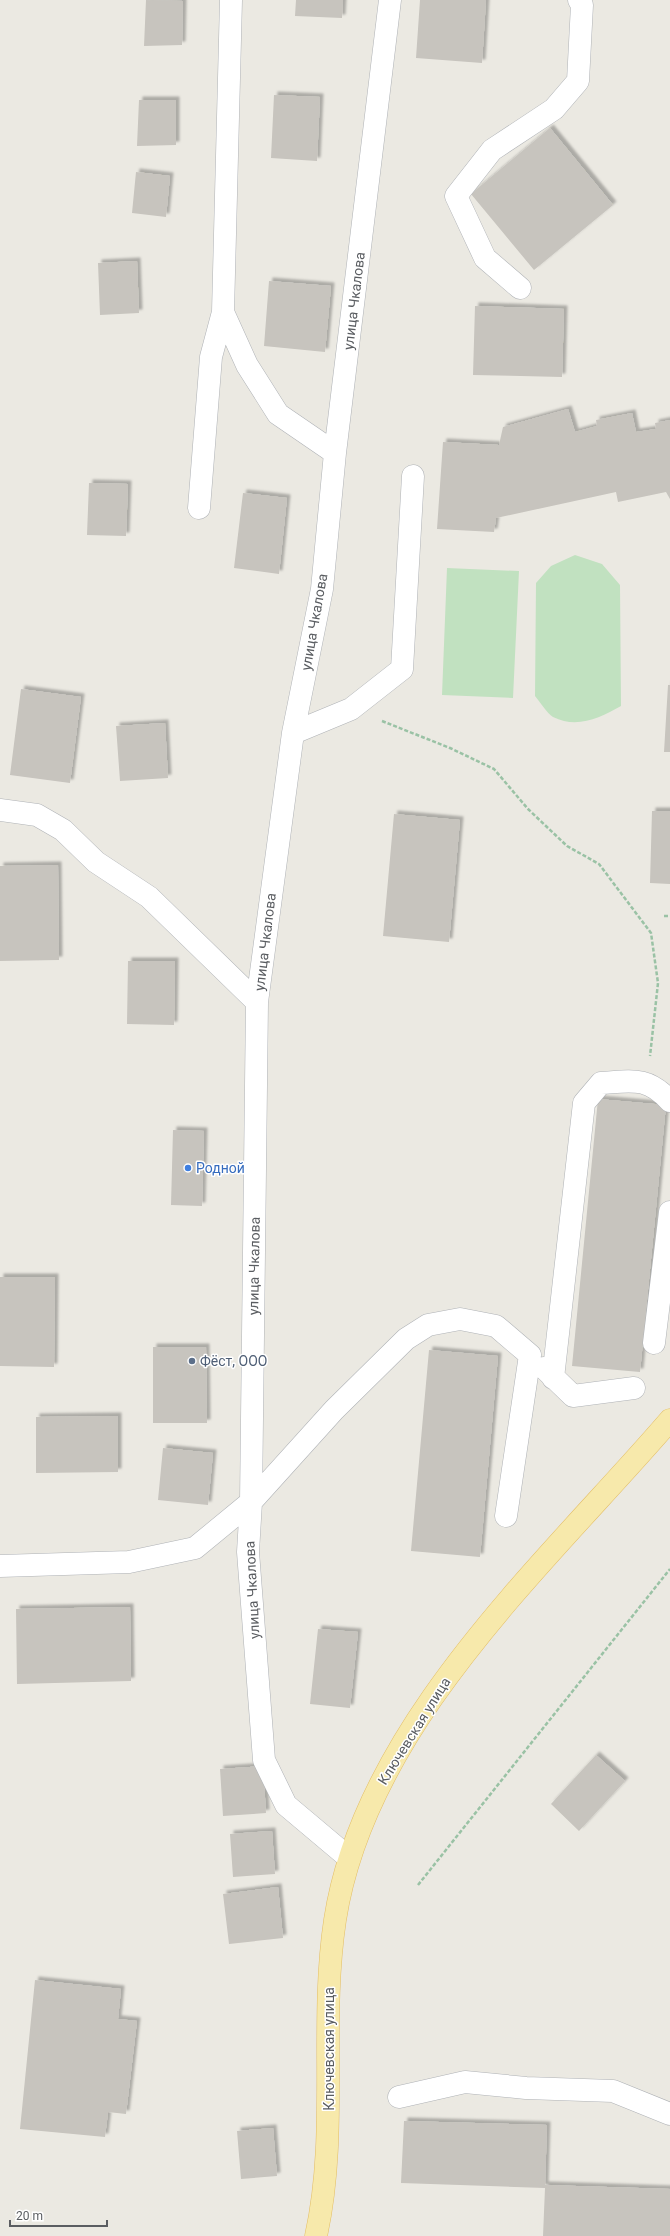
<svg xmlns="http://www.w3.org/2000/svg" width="670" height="2236" font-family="Roboto,sans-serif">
<defs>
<filter id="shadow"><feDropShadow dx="3.5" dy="-3.5" stdDeviation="1" flood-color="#0004"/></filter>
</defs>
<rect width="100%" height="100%" fill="#ebe9e2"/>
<path fill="#c1e1c0" d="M575,555L602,564L620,585L621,706C600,718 577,729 553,717C547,713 540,702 535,696L536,583L551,566Z
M447,568L519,571L513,698L442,695Z"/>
<path fill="#c7c4be" filter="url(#shadow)" d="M146,0L183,1L182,45L144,46Z
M296,0H343L342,18L295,16Z
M420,0H486L482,63L416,58Z
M274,95L320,97L317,161L271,158Z
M139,100H176V145L137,146Z
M550,128L613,205L534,270L471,194Z
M136,172L170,176L166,217L132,213Z
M137,261L139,313L100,315L98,263Z
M269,281L331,286L325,352L264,346Z
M475,306L564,309L562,377L473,375Z
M568,409L575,432L597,426L596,420L632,413L636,432L656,429L655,423L670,420V499L666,492L618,502L616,492L496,518L494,532L437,529L443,442L499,445L503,427Z
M89,483L128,484L126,536L87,535Z
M243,493L287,498L279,574L234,568Z
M668,685H670V752H664Z
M21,689L81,697L70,783L10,775Z
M165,723L168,778L120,781L116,726Z
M652,811H670V884L650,883Z
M394,814L460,820L449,942L383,936Z
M58,865L59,960L0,961V866Z
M128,961H175L174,1025L127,1024Z
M598,1099L666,1105L640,1372L572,1366Z
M173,1130L204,1131L202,1206L171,1205Z
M0,1277H55L54,1367L0,1366Z
M153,1347H206L207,1423H153Z
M429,1350L498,1356L480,1557L411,1551Z
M118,1416V1472L36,1473V1417Z
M163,1448L213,1453L208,1505L158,1500Z
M130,1607L131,1681L17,1684L16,1609Z
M318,1629L358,1632L350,1708L310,1704Z
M596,1755L625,1781L579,1831L551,1804Z
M263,1766L266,1813L223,1816L220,1769Z
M272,1831L275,1874L233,1877L230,1834Z
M278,1887L283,1938L229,1944L223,1894Z
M35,1980L121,1989L118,2019L137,2021L126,2114L108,2112L105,2137L20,2129Z
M404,2121L547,2125L545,2185L670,2189V2236H543L545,2188L401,2183Z
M273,2128L277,2176L241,2179L237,2131Z"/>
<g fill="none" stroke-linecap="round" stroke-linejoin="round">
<defs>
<path id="minor" d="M520,288L485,258L456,196L492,150L554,109L578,81L582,5L579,0
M223,312L247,365L278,414L335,453
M199,508L211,357L223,312L231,0
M293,733L351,709L402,669L413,476
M0,810L37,815L63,830L96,862L149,897L257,1002
M654,1343L670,1212
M544,1368L573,1396L634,1388
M553,1378L584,1103L601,1083C632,1081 647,1076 670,1101
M0,1566L129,1562L195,1548L251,1502L334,1410L406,1339L428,1325L460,1319L496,1326L530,1355L506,1516
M349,1858L286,1805L264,1760L248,1552L251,1502L257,1002L293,733L322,589L335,453L390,0
M399,2097L465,2082L526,2088L613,2091L670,2114"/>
<path id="major" d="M316,2236C339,2132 319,2025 335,1920C365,1724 546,1564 670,1420"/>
</defs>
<use href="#minor" stroke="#afb2b6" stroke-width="23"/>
<use href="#major" stroke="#e3bd63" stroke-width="23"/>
<path stroke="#9ac2a5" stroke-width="2.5" stroke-dasharray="4 2" stroke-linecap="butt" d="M382,721L450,748L494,769L528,809L567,846L599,864L651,933L658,983L650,1056
M664,916H670
M418,1885L670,1569"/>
<use href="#minor" stroke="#fff" stroke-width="22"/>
<use href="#major" stroke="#f7e9ab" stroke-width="22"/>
</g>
<circle fill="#3f7fe0" stroke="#fff" stroke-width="1.5" cx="188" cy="1168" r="4"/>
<circle fill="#5c6f8a" stroke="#fff" stroke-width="1.5" cx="192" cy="1361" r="4"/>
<g text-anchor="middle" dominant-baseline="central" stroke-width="3" stroke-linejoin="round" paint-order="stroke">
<g font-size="14" fill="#5a5d61" stroke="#fff">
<text transform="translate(354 301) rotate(-83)">улица Чкалова</text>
<text transform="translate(314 622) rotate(-80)">улица Чкалова</text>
<text transform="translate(265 942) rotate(-83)">улица Чкалова</text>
<text transform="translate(254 1266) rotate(-89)">улица Чкалова</text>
<text transform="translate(252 1590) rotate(-93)">улица Чкалова</text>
<text transform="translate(414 1731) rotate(-58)">Ключевская улица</text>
<text transform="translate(329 2049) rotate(-90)">Ключевская улица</text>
</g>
<g font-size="14" fill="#366cbe" stroke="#fff" text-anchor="start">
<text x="196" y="1168">Родной</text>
</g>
<g font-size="14" fill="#4e5e75" stroke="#fff" text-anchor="start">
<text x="200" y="1361">Фёст, ООО</text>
</g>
</g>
<path d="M10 2220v6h97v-6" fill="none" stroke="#5a5d61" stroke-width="2"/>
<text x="16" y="2220" font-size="12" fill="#5a5d61" stroke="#ffffff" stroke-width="3" paint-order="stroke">20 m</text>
</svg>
